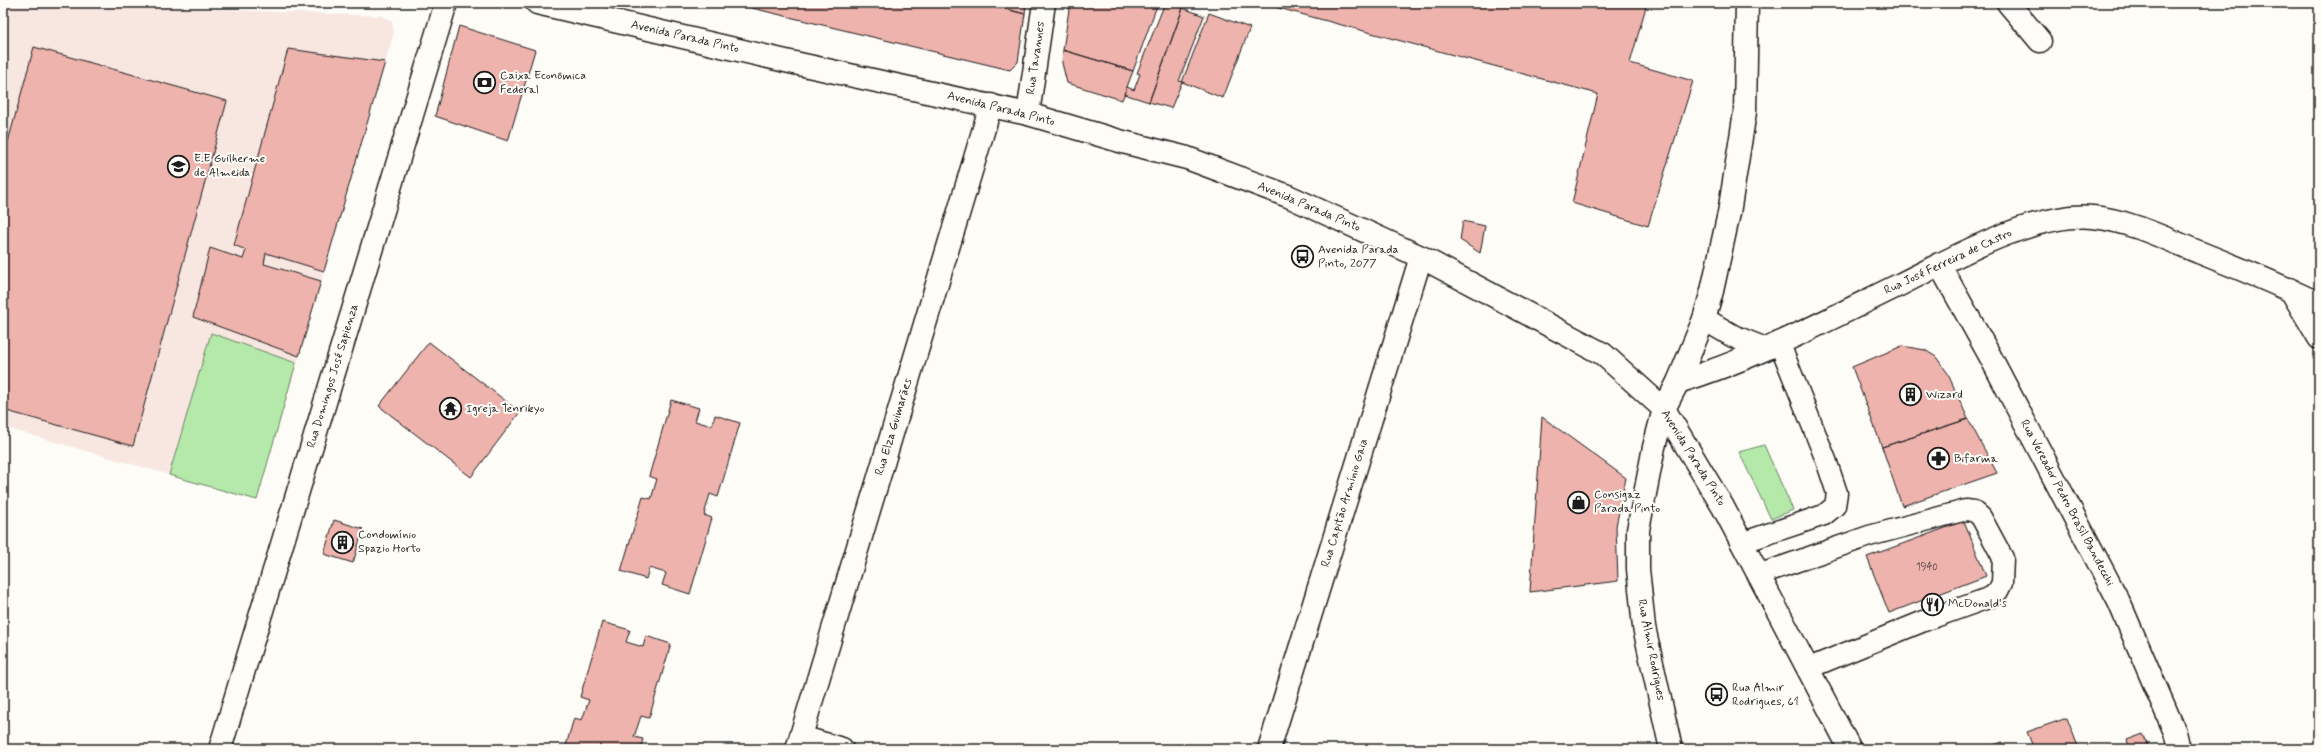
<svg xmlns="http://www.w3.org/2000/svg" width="2322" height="752" font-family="Mynerve,sans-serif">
<rect width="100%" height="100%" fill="#fdfcf7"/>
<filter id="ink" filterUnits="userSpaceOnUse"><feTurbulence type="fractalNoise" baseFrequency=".025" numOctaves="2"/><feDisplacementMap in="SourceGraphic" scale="8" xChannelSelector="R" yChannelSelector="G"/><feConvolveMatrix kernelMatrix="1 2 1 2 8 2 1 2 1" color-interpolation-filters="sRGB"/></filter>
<g filter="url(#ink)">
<path fill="#f8e6e1" d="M3,3H153L176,8L382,16L392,22L394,32L257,500L3,427Z"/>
<path fill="#b5e9aa" stroke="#688263" d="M211,333L296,363L257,500L169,475Z
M1764,445L1793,510L1771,519L1739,452Z"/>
<path fill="#eeb3ad" stroke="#1c1c1c" d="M731,3H982L1025,14L1018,62L1010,70Z
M982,3H1026L1025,14Z
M1070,3H1158L1133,71L1063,50Z
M1165,3L1183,8L1149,102L1124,94L1127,87L1134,90L1140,74L1137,73Z
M1260,3H1647L1630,63L1693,81L1648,226L1572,203L1598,94Z
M1183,8L1204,16L1179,81L1182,82L1171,108L1149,102Z
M1209,13L1250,28L1223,98L1182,82Z
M459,26L535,50L508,141L435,116Z
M34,47L227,101L133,446L3,410V160Z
M288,49L385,62L324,271L266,253L264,264L321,281L299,356L193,317L210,248L243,259L246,250L234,245Z
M1063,50L1133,71L1122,100L1067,83L1062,63Z
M1463,221L1485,226L1480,253L1460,240Z
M429,342L520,412L471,477L379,406Z
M1902,346L1925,350L1936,357L1947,372L1968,419L1882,447L1852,367Z
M671,400L699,408L695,421L712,426L715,415L740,423L718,497L710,494L704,515L712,518L690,594L662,585L666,573L649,568L646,579L621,571L643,497L651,499L657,479L649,476Z
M1542,417L1626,478L1616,526L1618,581L1530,592Z
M1968,419L1997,473L1902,506L1882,447Z
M334,520L363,529L353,563L324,554Z
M1964,521L1986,576L1889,613L1867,557Z
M602,622L630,630L626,642L643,647L646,636L671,644L649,718L641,716L634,737L643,739L640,749H565L574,718L582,720L589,700L580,697Z
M2067,718L2079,749H2034L2027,732Z
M2143,734L2149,749H2130L2127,740Z
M2002,742L2004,749H1984Z"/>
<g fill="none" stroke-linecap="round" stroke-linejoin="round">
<defs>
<path id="lane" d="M1741,543L1824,515L1835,506L1837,493L1826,460L1779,342
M1758,575L1869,536L1966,510L1974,511L1981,517L2003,558L2002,583L1998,591L1991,597L1924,621L1809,668"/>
<path id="street" d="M2008,3L2040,41
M1028,114L1044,3
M1939,264L1990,356L2119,602L2175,732L2179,749
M2290,289L2319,338
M1704,319L1733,336L1763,348
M1678,382C1755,359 1829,319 1901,284C1951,259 2036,211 2093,217C2131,221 2166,239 2201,253C2241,269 2281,285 2319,304
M801,737L842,749
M220,749L446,3
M797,749L991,105
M1269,749L1421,257"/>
<path id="secondary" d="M537,3L790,62L1028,114L1123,142L1187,158L1288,196L1421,257L1603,354L1664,409L1723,507L1850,749
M1671,749L1644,627L1638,569V530L1654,447L1664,409L1678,382L1704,319L1712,291L1729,213L1745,112L1747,3"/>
</defs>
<use href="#lane" stroke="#1c1c1c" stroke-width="23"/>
<use href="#street" stroke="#1c1c1c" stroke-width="25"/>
<use href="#secondary" stroke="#1c1c1c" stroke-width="25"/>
<use href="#lane" stroke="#fdfcf7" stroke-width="20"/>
<use href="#street" stroke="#fdfcf7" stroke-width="22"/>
<use href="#secondary" stroke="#fdfcf7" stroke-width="22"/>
</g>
</g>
<defs>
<symbol id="bank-ring" viewBox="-11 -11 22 22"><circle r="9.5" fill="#fdfcf7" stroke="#1c1c1c" stroke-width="1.5"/><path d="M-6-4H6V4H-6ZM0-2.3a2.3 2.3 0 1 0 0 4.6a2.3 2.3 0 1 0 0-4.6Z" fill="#1c1c1c"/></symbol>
<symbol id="school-ring" viewBox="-11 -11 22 22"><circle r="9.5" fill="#fdfcf7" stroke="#1c1c1c" stroke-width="1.5"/><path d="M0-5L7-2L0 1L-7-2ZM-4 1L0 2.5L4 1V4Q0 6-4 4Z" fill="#1c1c1c"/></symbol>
<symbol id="bus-ring" viewBox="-11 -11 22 22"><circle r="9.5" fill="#fdfcf7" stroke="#1c1c1c" stroke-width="1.5"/><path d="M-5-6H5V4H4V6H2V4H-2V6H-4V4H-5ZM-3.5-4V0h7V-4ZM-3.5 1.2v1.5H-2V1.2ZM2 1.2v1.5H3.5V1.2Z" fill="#1c1c1c"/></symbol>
<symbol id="building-ring" viewBox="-11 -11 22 22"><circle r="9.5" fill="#fdfcf7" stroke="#1c1c1c" stroke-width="1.5"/><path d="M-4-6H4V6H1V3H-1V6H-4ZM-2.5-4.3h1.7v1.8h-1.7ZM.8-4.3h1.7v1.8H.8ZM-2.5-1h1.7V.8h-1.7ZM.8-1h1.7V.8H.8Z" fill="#1c1c1c"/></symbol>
<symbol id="temple-ring" viewBox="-11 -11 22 22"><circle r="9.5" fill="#fdfcf7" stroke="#1c1c1c" stroke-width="1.5"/><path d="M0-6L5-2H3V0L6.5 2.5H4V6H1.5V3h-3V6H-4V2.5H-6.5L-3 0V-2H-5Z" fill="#1c1c1c"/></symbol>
<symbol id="pharmacy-ring" viewBox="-11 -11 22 22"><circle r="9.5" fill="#fdfcf7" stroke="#1c1c1c" stroke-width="1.5"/><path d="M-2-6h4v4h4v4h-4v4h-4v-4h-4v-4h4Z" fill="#1c1c1c"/></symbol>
<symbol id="shop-ring" viewBox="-11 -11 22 22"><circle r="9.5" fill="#fdfcf7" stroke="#1c1c1c" stroke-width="1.5"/><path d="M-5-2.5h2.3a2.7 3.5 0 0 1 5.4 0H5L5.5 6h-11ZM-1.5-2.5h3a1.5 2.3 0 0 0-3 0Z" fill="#1c1c1c"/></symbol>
<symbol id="restaurant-ring" viewBox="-11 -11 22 22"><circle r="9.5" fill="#fdfcf7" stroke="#1c1c1c" stroke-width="1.5"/><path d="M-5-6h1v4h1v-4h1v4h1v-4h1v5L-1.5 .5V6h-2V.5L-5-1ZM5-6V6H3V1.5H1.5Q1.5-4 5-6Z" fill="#1c1c1c"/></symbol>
</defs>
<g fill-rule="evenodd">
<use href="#bank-ring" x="472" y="70" width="25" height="25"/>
<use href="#school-ring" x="166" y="154" width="25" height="25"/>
<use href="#bus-ring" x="1290" y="244" width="25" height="25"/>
<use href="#building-ring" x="1898" y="382" width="25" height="25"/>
<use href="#temple-ring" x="438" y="396" width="25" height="25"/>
<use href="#pharmacy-ring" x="1926" y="446" width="25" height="25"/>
<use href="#shop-ring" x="1566" y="490" width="25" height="25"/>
<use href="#building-ring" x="330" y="530" width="25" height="25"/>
<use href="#restaurant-ring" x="1920" y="592" width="25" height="25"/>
<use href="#bus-ring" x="1704" y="682" width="25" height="25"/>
</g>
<g text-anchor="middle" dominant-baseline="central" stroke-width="4" stroke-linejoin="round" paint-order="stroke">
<g font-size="10" fill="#504240">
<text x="1927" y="567">1940</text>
</g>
<g font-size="12" fill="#1c1c1c" stroke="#fdfcf7">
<text transform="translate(685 37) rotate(13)">Avenida Parada Pinto</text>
<text transform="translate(1036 58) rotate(-82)">Rua Tavannes</text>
<text transform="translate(1001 109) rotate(14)">Avenida Parada Pinto</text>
<text transform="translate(1309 207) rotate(23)">Avenida Parada Pinto</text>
<text transform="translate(1948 262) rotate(-25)">Rua José Ferreira de Castro</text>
<text transform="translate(333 376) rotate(-73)">Rua Domingos José Sapienza</text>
<text transform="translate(894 427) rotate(-73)">Rua Elza Guimarães</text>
<text transform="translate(1693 458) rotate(58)">Avenida Parada Pinto</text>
<text transform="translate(1345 503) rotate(-73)">Rua Capitão Armínio Gaia</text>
<text transform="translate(2067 503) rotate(62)">Rua Vereador Pedro Brasil Bandecchi</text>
<text transform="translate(1651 650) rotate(79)">Rua Almir Rodrigues</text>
</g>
<g font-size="12" fill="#1c1c1c" stroke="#fdfcf7" text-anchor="start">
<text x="500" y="76">Caixa Econômica<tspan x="500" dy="14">Federal</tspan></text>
<text x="194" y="159">E.E Guilherme<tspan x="194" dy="14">de Almeida</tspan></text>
<text x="1318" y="250">Avenida Parada<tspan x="1318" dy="14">Pinto, 2077</tspan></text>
<text x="1926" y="395">Wizard</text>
<text x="466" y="409">Igreja Tenrikyo</text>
<text x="1954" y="459">Bifarma</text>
<text x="1594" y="495">Consigaz<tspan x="1594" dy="14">Parada Pinto</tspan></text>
<text x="358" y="535">Condomínio<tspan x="358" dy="14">Spazio Horto</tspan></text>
<text x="1948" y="604">McDonald's</text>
<text x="1732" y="688">Rua Almir<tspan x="1732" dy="14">Rodrigues, 61</tspan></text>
</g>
</g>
<rect width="2322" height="752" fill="none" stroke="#fdfcf7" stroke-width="16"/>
<rect x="8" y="8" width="2306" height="736" fill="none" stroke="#1c1c1c" stroke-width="1.5" filter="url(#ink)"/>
</svg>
